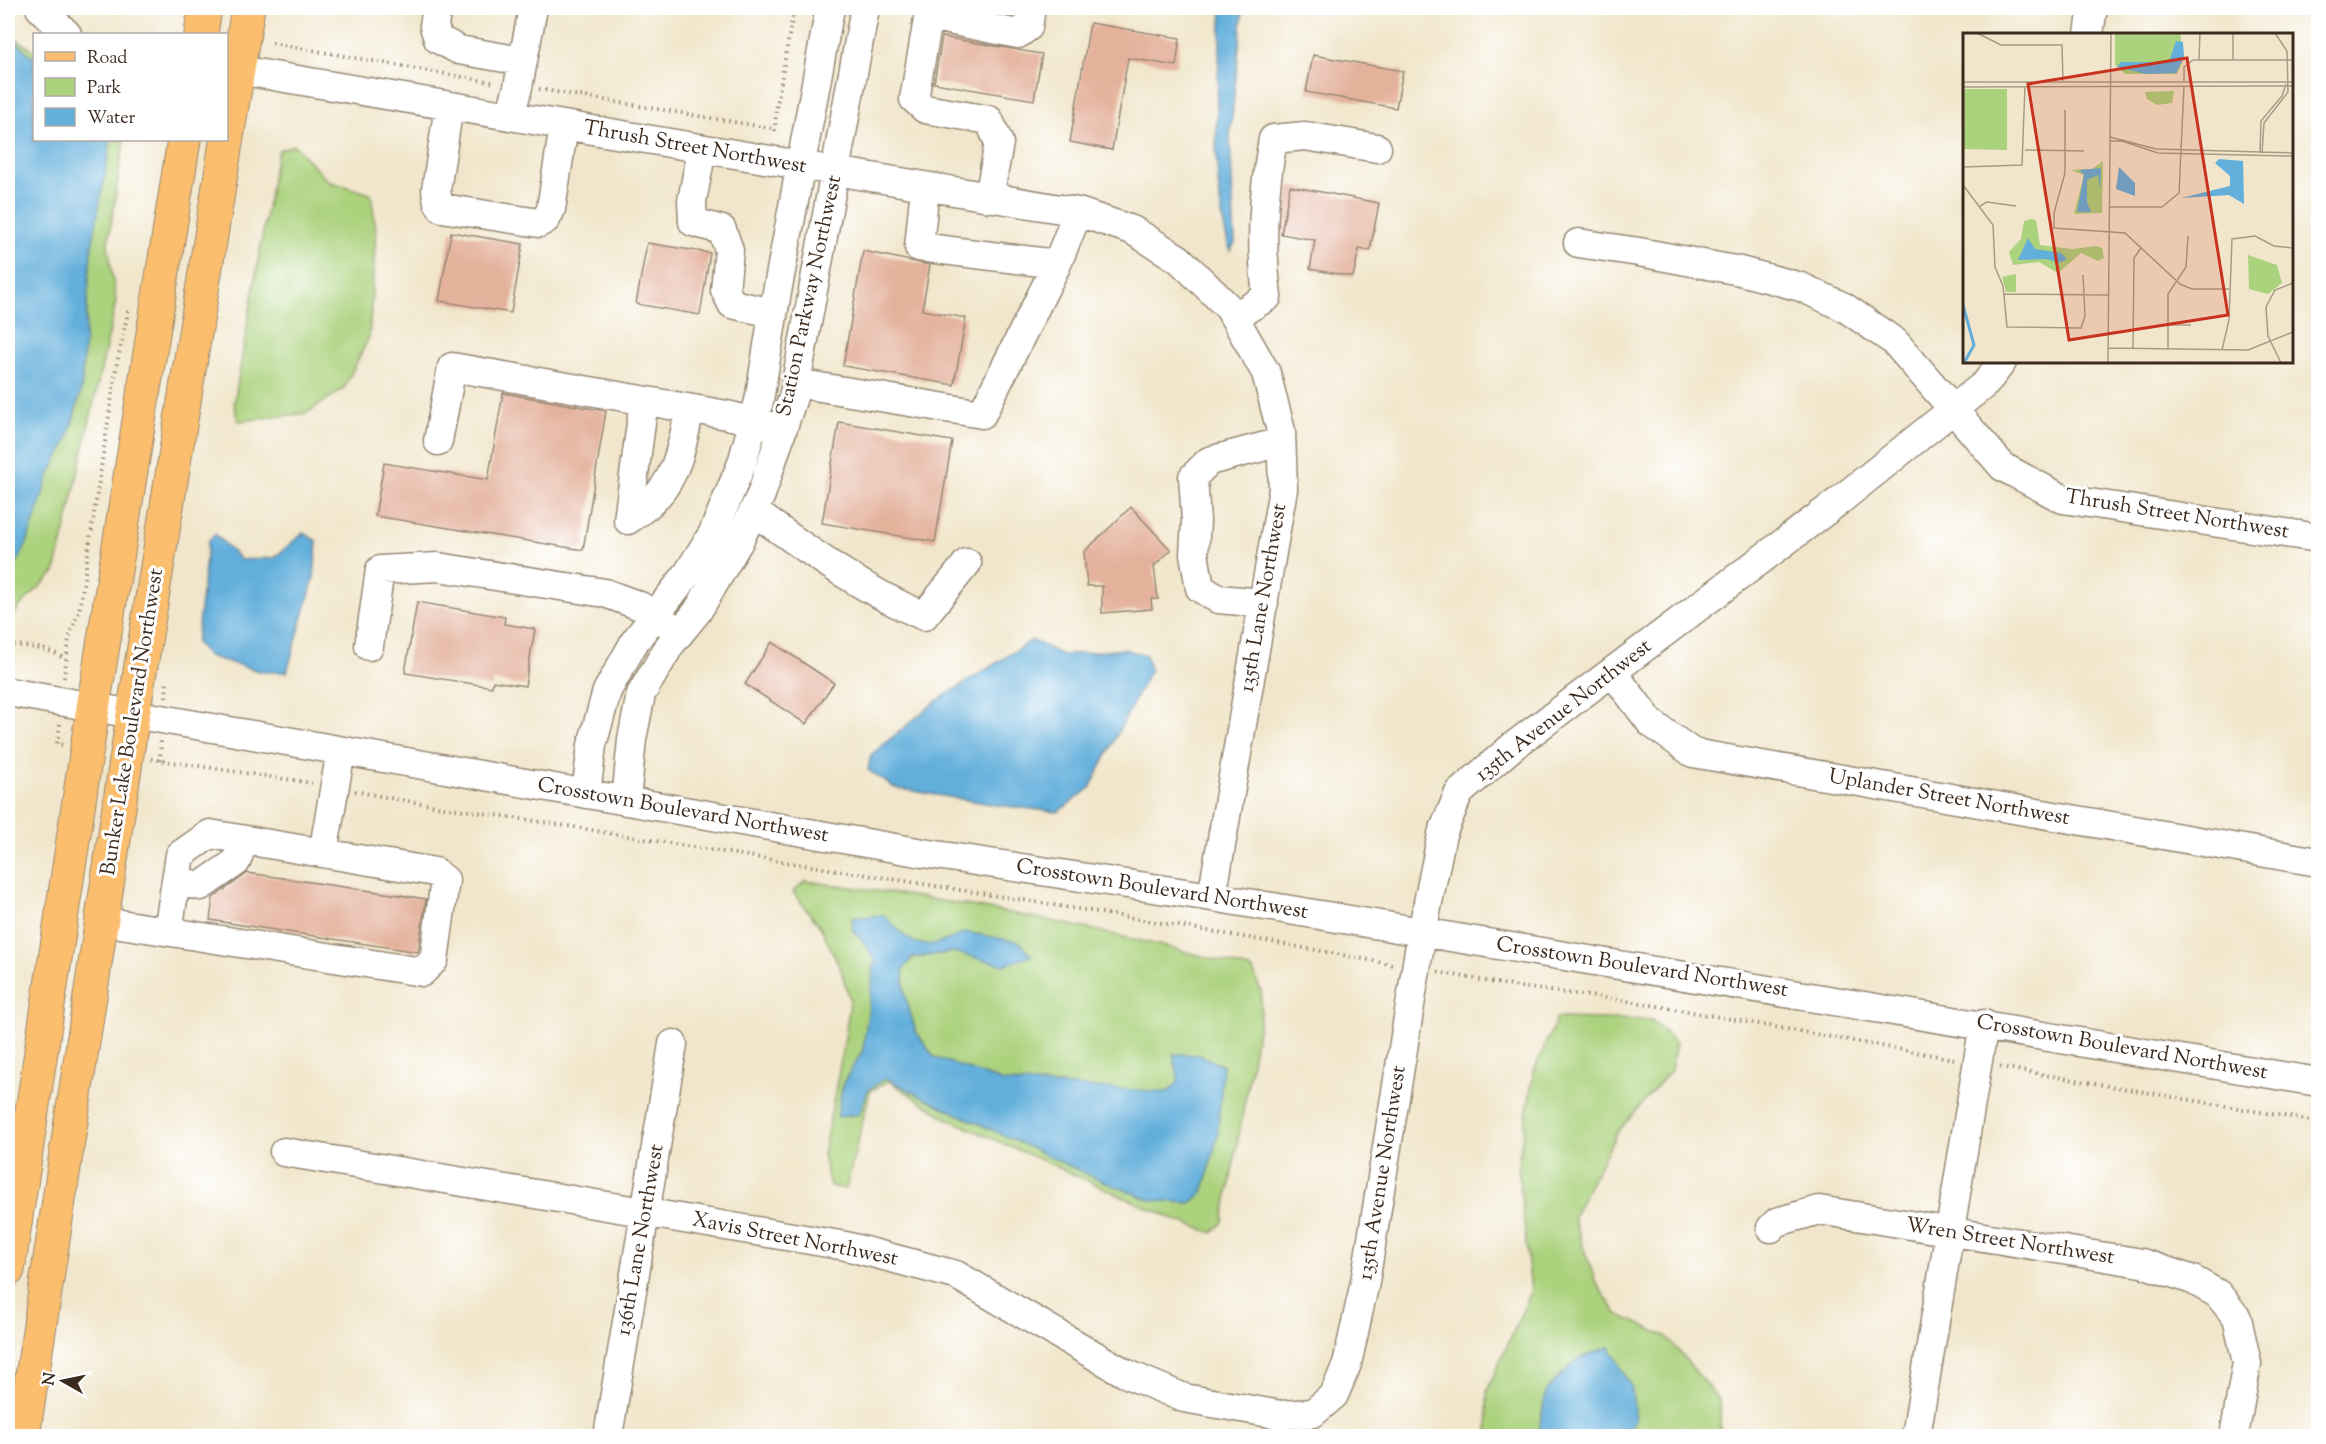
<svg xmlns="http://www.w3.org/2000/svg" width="2326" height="1444" font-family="'Sorts Mill Goudy',serif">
<rect width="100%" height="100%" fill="#fff"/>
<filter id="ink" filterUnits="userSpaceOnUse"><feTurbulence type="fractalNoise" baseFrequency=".0167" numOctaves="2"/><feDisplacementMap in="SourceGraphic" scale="12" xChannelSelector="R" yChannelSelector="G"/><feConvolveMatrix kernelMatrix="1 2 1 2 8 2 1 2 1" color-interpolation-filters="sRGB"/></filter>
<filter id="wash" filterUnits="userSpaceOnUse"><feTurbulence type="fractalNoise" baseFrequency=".008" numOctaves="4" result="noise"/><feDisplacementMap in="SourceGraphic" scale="24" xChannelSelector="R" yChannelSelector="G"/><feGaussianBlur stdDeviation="1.35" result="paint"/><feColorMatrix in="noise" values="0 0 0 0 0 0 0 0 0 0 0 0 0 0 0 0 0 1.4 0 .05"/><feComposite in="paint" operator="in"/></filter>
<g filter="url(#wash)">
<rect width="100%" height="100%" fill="#f1e6cb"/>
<path fill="#abd27d" stroke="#737e4e" stroke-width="1.5" d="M8,33L34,51V140H124L108,244L116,302L68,518L55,572L20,606L8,622Z
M294,145L328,181L371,194L376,231L369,337L344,388L307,413L238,421L234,404L274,167L279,150Z
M805,881C955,900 1107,928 1253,970L1261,992V1012L1223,1222L1213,1233L1178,1221L946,1118L889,1081L870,1091L846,1189L830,1186L823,1155L844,1044L850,1001L841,970L821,928L793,892Z
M1557,1018L1652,1020L1676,1043L1671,1070L1616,1134L1573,1217L1596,1283L1617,1314L1666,1336L1720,1401V1436H1488L1487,1391L1531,1292L1518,1164L1534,1071Z"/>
<path fill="#62afdb" stroke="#4e6c7c" stroke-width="1.5" d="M1222,8H1243L1230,136L1235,243L1230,251C1208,172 1218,88 1222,8Z
M8,33L34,59V140H111L91,252L81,391L68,439L49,475L26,546L8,578V203L10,166L8,164Z
M303,533L317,541L314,578L287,672H262L208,656L196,643L208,541L215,534L241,560L274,558Z
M1032,640L1062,655L1124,649L1146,655L1150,670L1090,788L1058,812L997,805L895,788L868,770L871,755L935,702Z
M884,915C890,921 903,936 909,939C926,951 949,941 965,932L1020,942L1031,956L1004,965L953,952L912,958L903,970L905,995L916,1032L934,1057L1004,1082L1168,1092L1179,1081L1173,1054L1200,1055L1223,1066L1217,1139L1203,1193L1190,1203L1150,1200L1093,1177L930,1101L886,1078L868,1090L859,1114L837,1117L843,1083L863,1050L875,960L866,945L853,931L852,918Z
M1610,1347L1632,1389L1635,1420L1626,1436H1537L1547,1389L1578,1359Z"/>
<g id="blocks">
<path fill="#e4b19b" d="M1090,23L1180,38L1176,66L1128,58L1112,150L1070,142Z
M942,37L1042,54L1034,100L934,83Z
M1313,55L1403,71L1396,108L1306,92Z
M1290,186L1379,203L1370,251L1359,249L1353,277L1310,269L1315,240L1281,234Z
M451,232L523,244L511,313L439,301Z
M647,243L710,253L700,315L636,304Z
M863,251L930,265L922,310L966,318L954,385L843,366Z
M503,393L606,411L583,550L375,516L384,463L488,480Z
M839,422L952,441L935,542L822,523Z
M1131,507L1171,550L1154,566L1158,599H1151L1152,609L1102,613V586H1087L1084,552Z
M417,602L505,617L504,624L535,629L525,686L493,681L492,687L405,673Z
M772,642L834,683L806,724L745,684Z
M248,873L426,899L418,952L210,920L213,898Z"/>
</g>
</g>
<g filter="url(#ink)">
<use href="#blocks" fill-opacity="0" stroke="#968874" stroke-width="1.5"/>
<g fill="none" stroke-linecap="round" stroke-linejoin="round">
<defs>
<path id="minor" d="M40,8L67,34
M437,8L434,26L438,39L459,50L522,61
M930,8L914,99L925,109L989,120L999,143L989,198
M929,16L1018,34L1028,27L1031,8
M2089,34L2093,8
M238,70L1078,212L1132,230L1179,259L1229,308L1266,373L1281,431L1283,489L1212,897
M449,106L436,190L438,202L442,208L539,223L546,219L551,209L564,126
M510,116L518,87L533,8
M702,149L692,201L693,222L722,230L729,250L725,290L732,304L773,313
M925,187L919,247L1057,264L1078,212
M1578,243L1639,252L1740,271L1801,287L1844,307L1895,342L2003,467L2063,499L2318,538
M1234,317L1267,297C1260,240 1263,195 1273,139L1305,136L1377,148
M796,383L982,414L1057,264
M644,401L628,520C637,513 649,506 657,496C679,472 683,439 690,409
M438,441L452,367L727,415L772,426
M753,511C808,550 862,590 924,616L967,563
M1264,603L1218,599L1200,588L1194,554L1196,521L1193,477L1209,461L1281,442
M369,646L380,570L438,567L605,593L640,606L671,626
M1613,673L1651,723L1693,753L2318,862
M8,692L923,853L1212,897L2318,1082
M586,794L592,745L607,691L635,641L688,573L713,533L742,463L759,401L775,303L830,8
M626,801L632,739L641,694L670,645L697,612L739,541L761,495L794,394L865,8
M323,853L341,751
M176,881L201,886L236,862L244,841
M102,921L422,972L434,960L445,880L435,872L210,834L180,855L168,931
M8,1126L28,1129
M284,1152L846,1246L956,1275L1125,1373L1184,1398L1281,1415L1313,1413L1334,1395L1347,1364L1365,1282L1422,932L1442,834L1459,793L1512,747L1839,501L1986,383L2002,362
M1771,1228L1777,1222L1819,1210L2142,1263L2193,1280L2218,1294L2237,1318L2247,1363L2234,1436
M608,1436L673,1044
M1916,1436L1984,1024"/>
<path id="major" d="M201,34L205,8
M8,1270L93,708L184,140
M23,1436L133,715L248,8"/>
</defs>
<use href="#minor" stroke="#968874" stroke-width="31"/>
<use href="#major" stroke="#968874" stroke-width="35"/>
<path stroke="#968874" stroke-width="4" stroke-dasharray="1.5 4.5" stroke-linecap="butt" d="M272,43L496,83
M539,89L775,129
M775,131L776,110L794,8
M8,644C26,647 51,647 65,660
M64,678L69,638L79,612L117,363L129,308
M166,697L167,681
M60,724L57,744L64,745
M151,759L312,783
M160,761L161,740
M355,791C431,807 509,816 585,829C855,875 1126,913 1395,965
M1438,972L1513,986L1635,1002L1954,1059
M2000,1067L2318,1122"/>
<use href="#minor" stroke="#fff" stroke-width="28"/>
<use href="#major" stroke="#fabe6e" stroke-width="33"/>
</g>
</g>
<g text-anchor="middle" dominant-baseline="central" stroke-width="6" stroke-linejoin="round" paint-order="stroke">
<g font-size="21" fill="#3b2a1e" stroke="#fff">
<text transform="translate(695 148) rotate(10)">Thrush Street Northwest</text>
<text transform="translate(810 296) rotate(-78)">Station Parkway Northwest</text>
<text transform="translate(2177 515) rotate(9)">Thrush Street Northwest</text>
<text transform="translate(1264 598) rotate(-80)">135th Lane Northwest</text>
<text transform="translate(1564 711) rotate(-38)">135th Avenue Northwest</text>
<text transform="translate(133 722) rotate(-81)">Bunker Lake Boulevard Northwest</text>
<text transform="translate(1949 798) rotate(10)">Uplander Street Northwest</text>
<text transform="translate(683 811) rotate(10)">Crosstown Boulevard Northwest</text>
<text transform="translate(1162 890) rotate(9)">Crosstown Boulevard Northwest</text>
<text transform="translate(1642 968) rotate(9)">Crosstown Boulevard Northwest</text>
<text transform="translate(2122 1048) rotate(10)">Crosstown Boulevard Northwest</text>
<text transform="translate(1383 1173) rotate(-81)">135th Avenue Northwest</text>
<text transform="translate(641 1240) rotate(-80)">136th Lane Northwest</text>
<text transform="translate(795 1240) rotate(11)">Xavis Street Northwest</text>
<text transform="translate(2010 1242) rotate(9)">Wren Street Northwest</text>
</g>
</g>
<g transform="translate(1963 33)">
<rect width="330" height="330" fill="#f1e6cb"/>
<path d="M152,0H217L221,25L214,41H162L152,32ZM0,56H44V117L0,116ZM211,58L209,70L194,72L184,66L182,59ZM140,128L139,180L111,181L121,142L108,137L129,136ZM68,186L73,187L77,212L109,216L133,213L139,215L141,225L135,228L118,220L95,240L76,229L50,232L46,219L58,206L61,188ZM285,222L314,232L319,250L305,261L286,256ZM53,241V259H43L39,244Z" fill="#abd27d"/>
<path d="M213,8L220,9L221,24L213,40L183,41L154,34L158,29H206ZM256,126L280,128L281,171L266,162L218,165L267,153V143L252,130ZM156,134L172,150V163L153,156ZM138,135L137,156L135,142L124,147V169L128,179H114L121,142L116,137ZM65,205L72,216L98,220L104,226L96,230L84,226L55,227Z" fill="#62afdb"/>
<path fill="none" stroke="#62afdb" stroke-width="3" d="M0,272L11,312L1,330"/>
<path fill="none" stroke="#a89b86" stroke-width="1.5" d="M14,0L38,12H99L100,48M236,27L237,0M270,27V0M221,48V34L230,27H330M0,49H330M0,54L330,53M102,77V140L91,180V195L162,200L217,251L229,256H266M147,104L193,116L330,120M147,108H159L195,120L330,123M62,117L121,118M297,120L298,88L319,63L323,51M299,120L301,90L325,59L324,18L312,0M0,134L59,132L62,53M0,152L30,192L32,234L40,253L44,294L118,295L122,283L120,242M17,173L24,169L53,173M147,174H199L216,160L221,53M41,261L146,262M205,292H228M145,315L285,317L330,299M170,315L171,225L178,215M205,316V261L223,234L225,203M259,317L266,287L269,206L292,203L311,213L330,215M145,330L148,0M318,330L305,303L303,274L312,257L330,250"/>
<path fill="#c8321e" fill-opacity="0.15" stroke="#c8321e" stroke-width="3" d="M224,25L265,282L106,307L65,51Z"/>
<rect width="330" height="330" fill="none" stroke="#3b2a1e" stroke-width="3"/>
</g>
<rect width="2326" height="1444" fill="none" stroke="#fff" stroke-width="30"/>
<rect x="33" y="33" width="195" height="108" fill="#ffffff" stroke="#b1aaa5" stroke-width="1.5"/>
<rect x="45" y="52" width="30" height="9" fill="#fabe6e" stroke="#b1aaa5" stroke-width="1.5"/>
<text x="87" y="63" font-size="18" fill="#3b2a1e">Road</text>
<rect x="45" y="78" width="30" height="18" fill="#abd27d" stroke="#b1aaa5" stroke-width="1.5"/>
<text x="87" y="93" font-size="18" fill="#3b2a1e">Park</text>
<rect x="45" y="108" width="30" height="18" fill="#62afdb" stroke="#b1aaa5" stroke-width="1.5"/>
<text x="87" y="123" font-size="18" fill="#3b2a1e">Water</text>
<g transform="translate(63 1381) rotate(279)" stroke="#ffffff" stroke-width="4.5" paint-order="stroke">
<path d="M0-4.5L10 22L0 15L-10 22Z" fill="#3b2a1e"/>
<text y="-9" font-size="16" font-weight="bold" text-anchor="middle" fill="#3b2a1e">N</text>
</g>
</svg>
